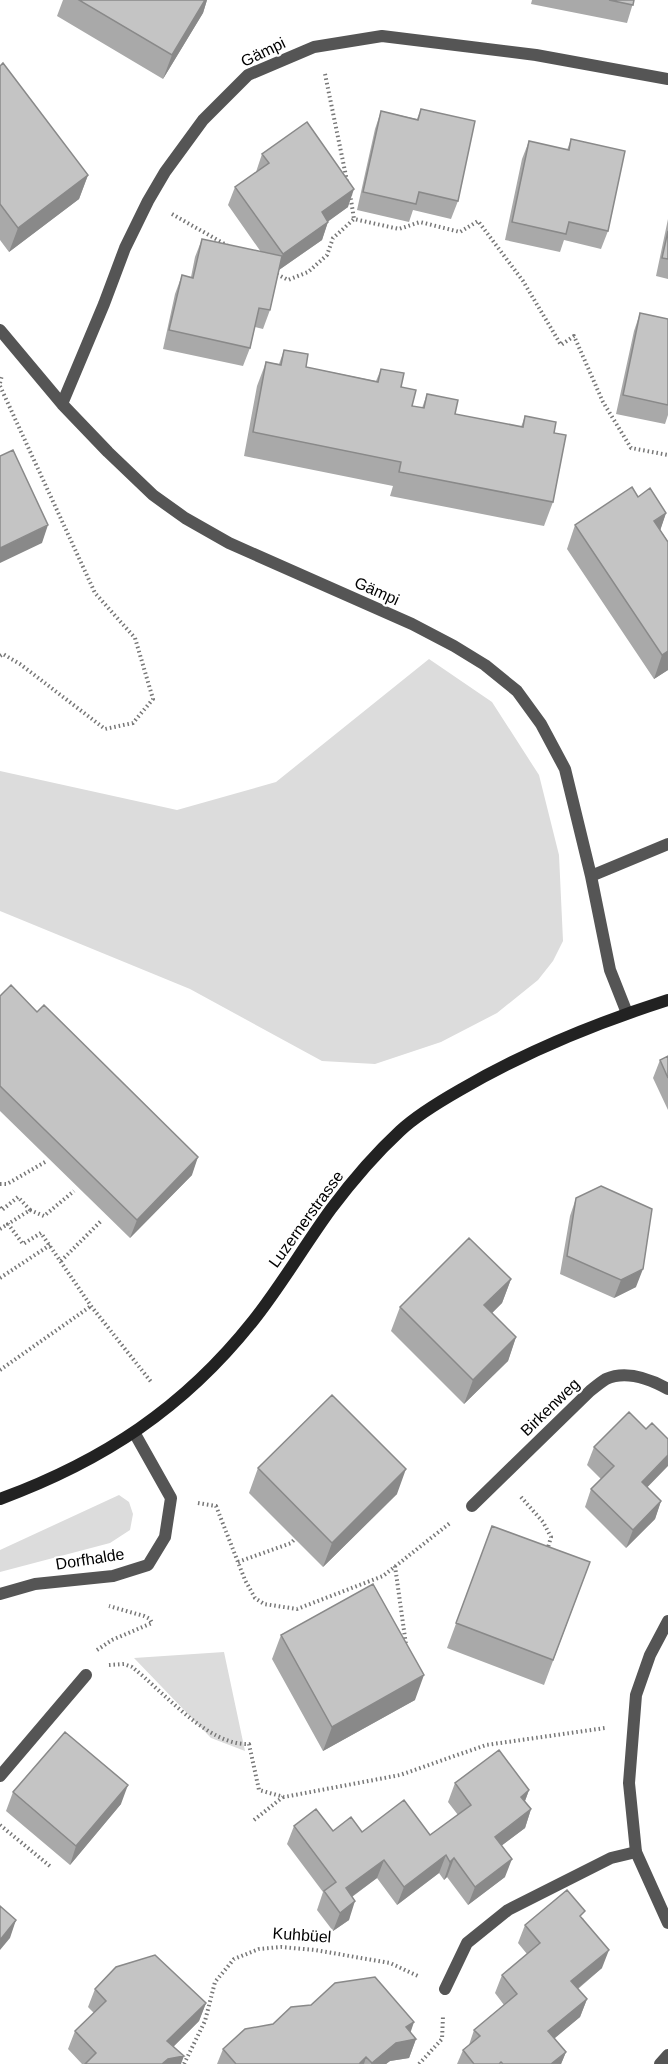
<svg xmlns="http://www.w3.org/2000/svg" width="668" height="2064" font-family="Arial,sans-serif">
<rect width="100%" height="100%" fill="#fff"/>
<path fill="#dcdcdc" d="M429,659L492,702L539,775L559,855L563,941L553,961L538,980L497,1013L441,1042L375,1064L322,1061L190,989L0,911V771L177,810L276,782Z
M119,1495L129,1502L133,1514L130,1530L110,1543L0,1572V1550Z
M224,1652L245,1751L211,1738L134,1658Z"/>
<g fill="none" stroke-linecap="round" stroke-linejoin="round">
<path stroke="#777" stroke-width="4" stroke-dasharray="1.5 3" stroke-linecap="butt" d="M325,74L347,181
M350,194L354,219
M172,214L228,246
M273,272L288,280L308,272L327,255L333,238L354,219L399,229L420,222L460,232L478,221L523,281L561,345L574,336L603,402L631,448L668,455
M0,383L2,375
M0,386L95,593L135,638L153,699L133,723L105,729L20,664L3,654L0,656
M0,1184H7L45,1162
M0,1207L2,1210L18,1197L30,1210L8,1224L23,1244L41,1233L91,1306L152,1383
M30,1210L44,1216L74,1191
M0,1229L8,1224
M61,1261L101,1221
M0,1278L50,1245
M0,1370L91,1306
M521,1497L543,1522L551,1537L547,1551
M198,1503L216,1506L245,1580L255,1598L264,1604L297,1609L383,1576L450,1523
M238,1562L291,1543L295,1539
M395,1566L406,1645
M97,1650L112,1640L152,1623L150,1619L144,1616L109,1606
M109,1665L124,1664L132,1667C164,1692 208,1746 249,1744L259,1790L284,1797L400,1775L486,1745L605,1728
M254,1820L283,1797
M0,1825L51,1867
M184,2064L205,2021L215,1982L234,1959L259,1949L281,1947L315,1950L390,1963L420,1977
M419,2064L442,2039L443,2016"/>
<path stroke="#555" stroke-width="12" d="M445,1989L467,1943L508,1910L611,1858L636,1852"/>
<path stroke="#555" stroke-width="12" d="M0,330L62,404L108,452L153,495L185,518L229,543L412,624L454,646L485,665L517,691L541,724L565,769L591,876L610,970L627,1013
M62,404L104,304L125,248L148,201L165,172L203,120L248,75L314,47L382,36L536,55L668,79
M591,876L668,844
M472,1506L590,1391C595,1387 601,1382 606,1379C626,1370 650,1379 668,1389
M0,1594L35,1584L113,1576L148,1565L165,1537L171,1498L135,1434
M668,1621L650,1655L636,1695L629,1783L636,1852L668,1923
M0,1776L86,1675
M660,2064L668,2055"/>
<path stroke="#222" stroke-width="12" d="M0,1499C103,1461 184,1408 253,1321C281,1286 304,1246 331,1209C352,1181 374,1155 400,1131C417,1115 439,1102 460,1090C525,1052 596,1023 668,1000"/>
</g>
<path fill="#a9a9a9" d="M63,0H207L203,13L163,79L57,16Z
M532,0H634L627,23L531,4Z
M0,66L88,175L79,199L9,252L0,240Z
M421,109L458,201L451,219L413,210L409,222L357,210L375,129L381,111L417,119Z
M571,139L608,231L601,249L564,240L560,252L505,240L522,159L529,141L567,150Z
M262,154L348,207L328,221L322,240L279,270L270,310L263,329L255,327L250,348L243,366L163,349L175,294L182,275L191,277L195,257L202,239L261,252L228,205L235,187L256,172Z
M668,219V279L656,276Z
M640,313L668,319V415L665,424L616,414L634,331Z
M284,350L306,367L376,381L381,369L401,387L412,406L422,408L427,394L455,414L521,427L525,416L554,433L553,502L544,526L390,496L393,486L244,456L257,386L266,362L279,364Z
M638,497L666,513L660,530L668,541V670L654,679L567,549L575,525Z
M0,996L192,1175L130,1238L0,1111Z
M668,1056V1110L653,1078L660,1060Z
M576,1198L636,1287L614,1298L560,1274L570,1216Z
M511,1279L502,1303L492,1313L516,1337L508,1361L464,1404L391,1331L400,1307Z
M594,1447L647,1487L661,1501L655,1519L626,1548L585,1507L591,1489L601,1479L587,1465Z
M258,1468L397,1494L323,1567L249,1493Z
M492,1526L590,1562L544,1685L447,1648Z
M281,1635L415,1700L323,1751L272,1659Z
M455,1783L529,1790L525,1801L531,1809L525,1828L501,1846L505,1877L468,1905L447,1877L444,1880L439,1873L397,1905L377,1878L352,1897L349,1920L333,1931L317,1910L323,1892L287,1844L294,1826L333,1831L362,1832L430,1835L458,1815L448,1802Z
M13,1792L121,1804L70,1865L6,1811Z
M583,1918L602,1968L578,1989L587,1999L580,2017L554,2038L566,2052L561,2064H457L463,2050L469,2045L474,2030L504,2005L495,1993L502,1975L527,1954L518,1943L525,1925Z
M95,1989L206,2003L199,2021L174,2046L181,2064H82L68,2049L75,2031L94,2013L88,2007Z
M411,2033L416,2039L409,2058L390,2061L386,2064H217L223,2049Z"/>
<path fill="#898989" d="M205,0H207L203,13L163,79L172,55Z
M88,175L79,199L9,252L18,228Z
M354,189L348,207L315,231L322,212Z
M328,222L322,240L276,272L283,254Z
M666,513L658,537L654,521Z
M48,525L42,543L0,563V548Z
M668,651V670L654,679L662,655Z
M198,1157L192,1175L130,1238L137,1220Z
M643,1269L636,1287L614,1298L621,1280Z
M511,1279L502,1303L476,1329L484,1305Z
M516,1337L508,1361L464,1404L473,1380Z
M668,1455V1466L635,1500L642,1482Z
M406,1469L397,1494L323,1567L332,1543Z
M661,1501L655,1519L626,1548L633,1530Z
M424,1675L415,1700L323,1751L332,1727Z
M128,1785L121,1804L70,1865L76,1846Z
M529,1790L522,1809L521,1797Z
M531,1809L525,1828L489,1855L495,1837Z
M446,1855L439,1873L397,1905L404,1887Z
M454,1858L447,1877L444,1880L450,1862Z
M512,1859L505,1877L468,1905L475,1887Z
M384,1860L377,1878L339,1906L346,1888Z
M355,1901L349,1920L333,1931L340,1913Z
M16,1920L10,1938L0,1950V1940Z
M609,1950L602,1968L565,1999L571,1981Z
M587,1999L580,2017L542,2049L548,2031Z
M206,2003L199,2021L161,2059L167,2041Z
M414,2022L408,2040L416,2039L409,2058L390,2061L386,2064H371L406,2027Z
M566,2052L561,2064H551Z
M184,2056L181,2064H162L168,2059Z
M366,2057L364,2064H359Z"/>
<path fill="#c4c4c4" stroke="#898989" stroke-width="1.5" d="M79,0H205L172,55Z
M609,0H634L633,5Z
M3,63L88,175L18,228L0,204V66Z
M421,109L475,121L458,201L419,192L416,204L363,192L381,111L418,120Z
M307,122L354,189L322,212L328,222L283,254L235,187L269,163L262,154Z
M571,139L625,151L608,231L569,222L566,234L512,222L529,141L569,150Z
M668,231V259L662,258Z
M202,239L282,256L270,310L259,308L250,348L169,330L182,275L193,278Z
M640,313L668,319V405L623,395Z
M284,350L308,354L306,367L378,382L381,369L404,373L401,387L416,390L412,406L424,408L427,394L458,400L455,414L523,427L525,416L556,422L554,433L566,435L553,502L399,472L401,462L253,432L266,362L281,365Z
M13,450L48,525L0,548V456Z
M632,487L638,497L650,488L666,513L654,521L668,542V651L662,655L575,525Z
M11,985L37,1012L44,1005L198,1157L137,1220L0,1086V996Z
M668,1056V1078L660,1060Z
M601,1186L652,1209L643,1269L621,1280L567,1256L576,1198Z
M469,1238L511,1279L484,1305L516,1337L473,1380L400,1307Z
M332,1395L406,1469L332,1543L258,1468Z
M629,1412L646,1429L652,1423L668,1439V1455L642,1482L661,1501L633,1530L591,1489L614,1466L594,1447Z
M492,1526L590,1562L553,1660L456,1623Z
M373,1584L424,1675L332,1727L281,1635Z
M65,1732L128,1785L76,1846L13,1792Z
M499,1750L529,1790L521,1797L531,1809L495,1837L512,1859L475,1887L454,1858L450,1862L446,1855L404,1887L384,1860L346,1888L355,1901L340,1913L324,1891L336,1882L294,1826L316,1809L333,1831L351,1817L362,1832L404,1800L430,1835L471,1805L455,1783Z
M567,1890L585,1911L580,1916L609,1950L571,1981L587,1999L548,2031L566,2052L551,2064H503L501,2062L499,2064H474L463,2050L480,2036L474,2030L517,1994L502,1975L540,1943L525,1925Z
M0,1906L16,1920L0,1940Z
M155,1955L206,2003L167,2041L184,2056L168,2059L162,2064H85L96,2053L75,2031L106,2001L95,1989L116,1967Z
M375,1977L414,2022L406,2027L416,2039L396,2043L372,2063L366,2057L359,2064H236L223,2049L245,2029L273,2024L291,2007L311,2005L335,1983Z"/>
<g text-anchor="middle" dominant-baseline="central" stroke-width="4.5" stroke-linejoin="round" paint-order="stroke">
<g font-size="16" fill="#000" stroke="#fff">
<text transform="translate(263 52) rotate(-26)">Gämpi</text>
<text transform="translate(377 591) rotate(24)">Gämpi</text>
<text transform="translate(306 1219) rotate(-54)">Luzernerstrasse</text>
<text transform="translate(550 1407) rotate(-44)">Birkenweg</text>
<text transform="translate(90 1559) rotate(-9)">Dorfhalde</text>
<text transform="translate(302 1935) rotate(4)">Kuhbüel</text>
</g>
</g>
</svg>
